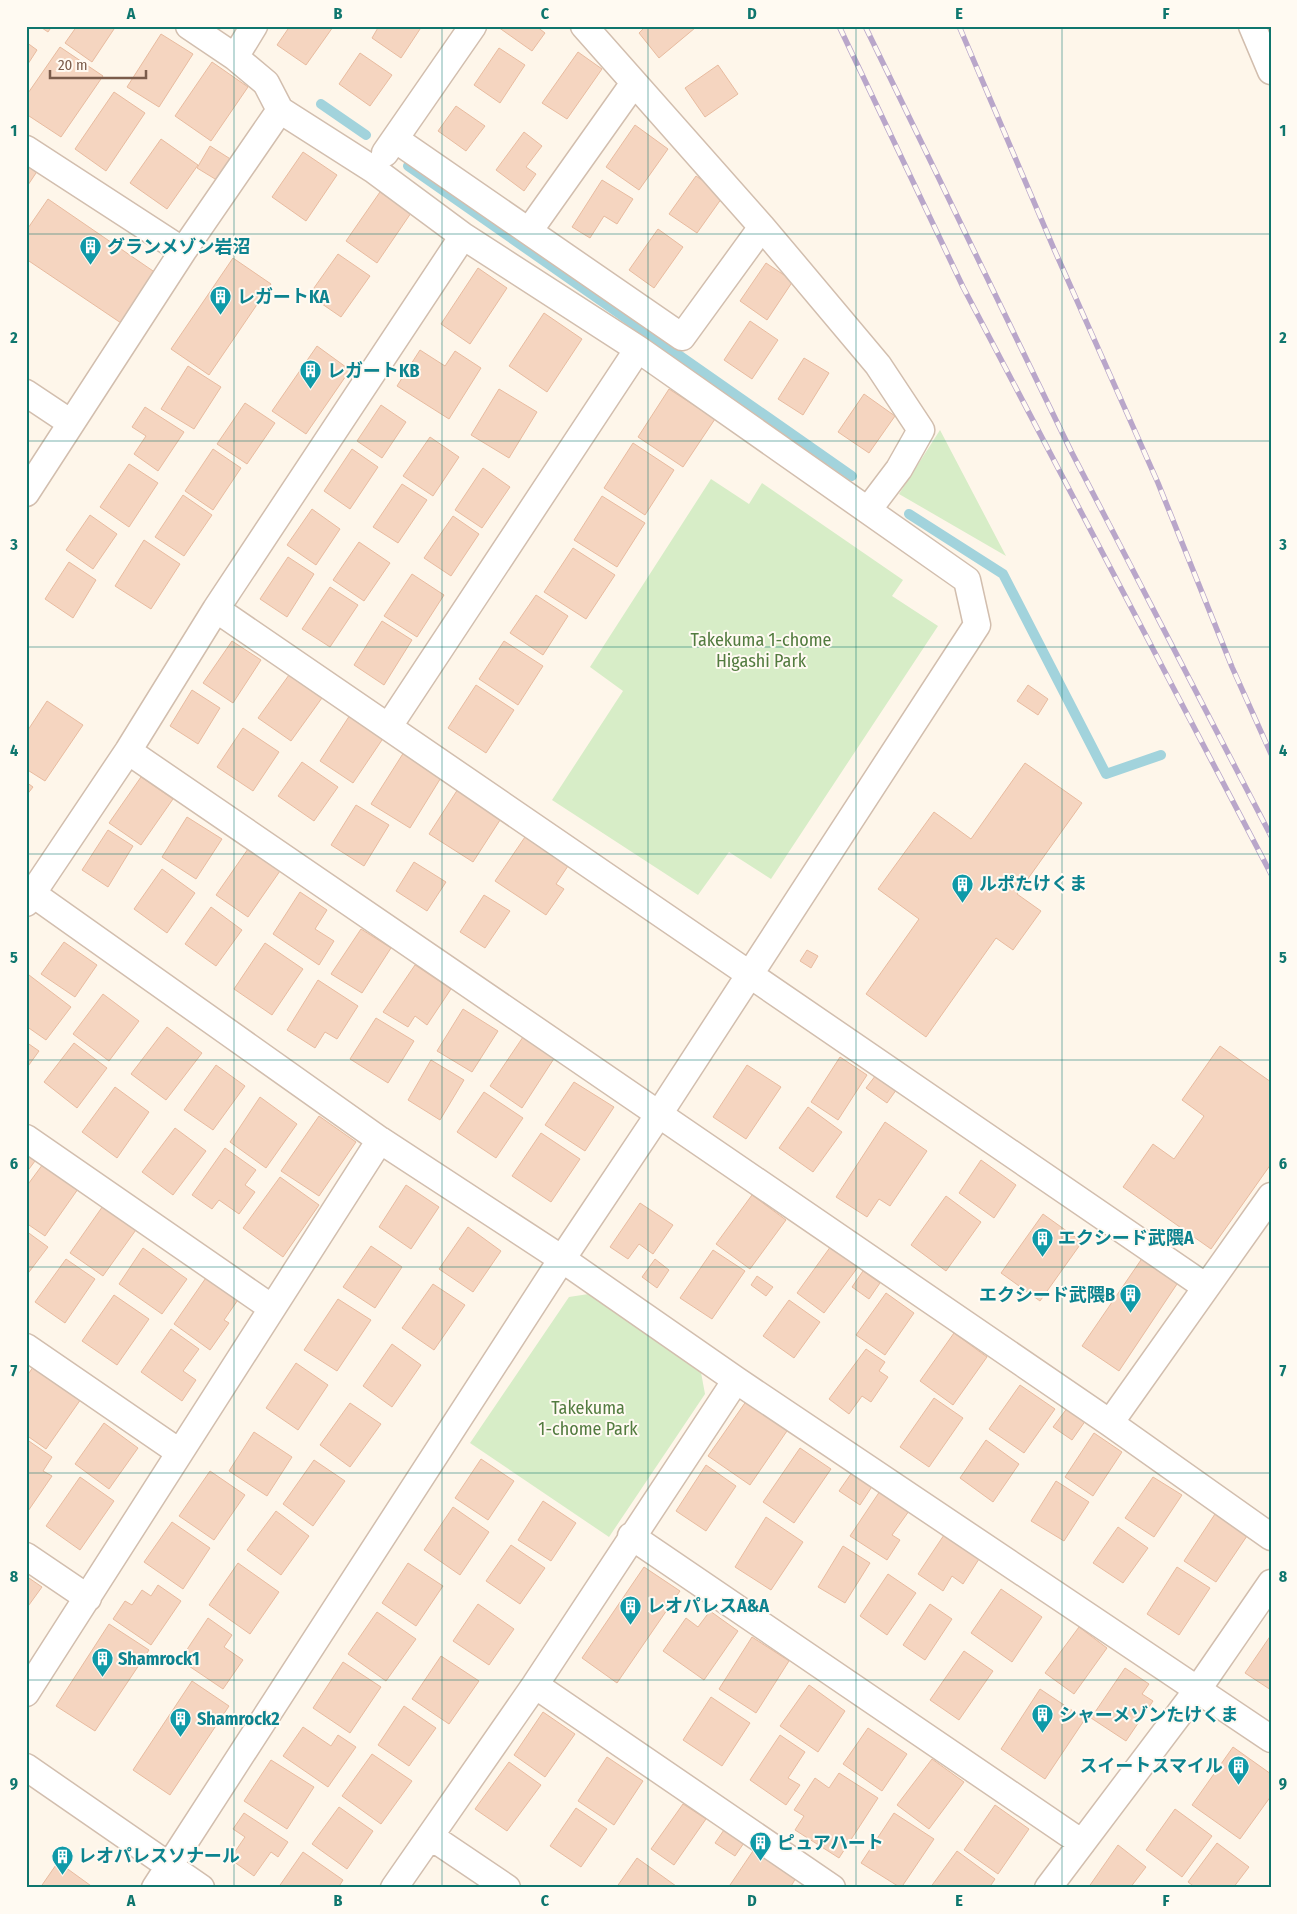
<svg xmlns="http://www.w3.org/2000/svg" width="1297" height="1914" font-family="'Fira Sans Condensed','Noto Sans JP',sans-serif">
<rect width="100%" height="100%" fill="#fef6ea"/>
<path fill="#d7edc7" d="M940,430L1006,556L899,494Z
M711,479L749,504L762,483L903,580L892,596L938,626L771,879L729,852L698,895L552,800L623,691L590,667Z
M595,1293L700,1367L705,1394L609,1537L470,1443L569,1297Z"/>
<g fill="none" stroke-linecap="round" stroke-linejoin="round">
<path stroke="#a2d3dc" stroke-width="10" d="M321,104L366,135
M408,166L852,476
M909,514L1003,574L1106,774L1161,755"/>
</g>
<path fill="#f5d5c0" stroke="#e8bb9f" d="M39,26H52L48,32Z
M77,26H116L92,62L65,43Z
M290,26H332L333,27L306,65L277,45Z
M379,26H422L401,58L372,38Z
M536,26L545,33L532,51L498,27Z
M646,26H693L695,28L659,58L639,33Z
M161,34L193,54L159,107L127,87Z
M26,42L37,50L26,67Z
M60,47L103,76L61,137L26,114V96Z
M499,48L525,65L500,103L474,85Z
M578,52L602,69L567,119L542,103Z
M360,53L392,75L370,106L339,84Z
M212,62L248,87L211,141L175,116Z
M718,65L738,94L705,117L685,88Z
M114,92L145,113L106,171L75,149Z
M456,106L485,126L466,151L438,131Z
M635,125L668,149L639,190L606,167Z
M524,132L542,146L526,167L536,174L524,191L496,170Z
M161,139L198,165L167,209L130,183Z
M210,146L232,160L220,182L197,168Z
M303,152L337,175L306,221L272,197Z
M26,158L40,167L26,188Z
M696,176L724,195L697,233L669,214Z
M602,180L633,199L617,224L604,216L590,238L572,227Z
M380,192L411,213L377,263L346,241Z
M48,199L156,273L121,323L26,259V231Z
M658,229L683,247L654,288L629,270Z
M338,254L370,276L341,317L309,295Z
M233,258L271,284L209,375L171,349Z
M766,263L793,281L767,320L740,301Z
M478,268L507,288L470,344L441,324Z
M544,313L582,339L547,392L509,366Z
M750,321L778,340L752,379L724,360Z
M317,346L350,370L306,434L272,411Z
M420,350L445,366L455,351L481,368L449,419L397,386Z
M804,358L829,373L803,415L778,399Z
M188,366L221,387L194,429L161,409Z
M499,389L537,412L509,458L471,435Z
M669,389L715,419L683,467L638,437Z
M864,394L895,416L869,453L838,432Z
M245,403L275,423L247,464L217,444Z
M381,405L406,422L382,458L357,441Z
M145,407L184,432L158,471L134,454L146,436L132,427Z
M430,437L459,457L433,496L403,476Z
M633,443L674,470L645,515L604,488Z
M213,449L241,468L213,510L185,491Z
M352,449L378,467L350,509L324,491Z
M129,464L158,483L129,527L100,507Z
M483,468L510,487L482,528L455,510Z
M402,484L427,500L398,543L373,527Z
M183,495L212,515L184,556L155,537Z
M602,496L645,523L617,567L574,540Z
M312,509L340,529L316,565L287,545Z
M90,515L117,534L93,569L66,550Z
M453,516L479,534L451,576L424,558Z
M144,540L180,564L151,609L115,586Z
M359,542L390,563L364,601L333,580Z
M573,548L615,575L586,619L544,592Z
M288,557L314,574L287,617L260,599Z
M69,562L96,580L73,618L45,599Z
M412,574L444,595L417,637L384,616Z
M330,587L358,605L330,647L302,629Z
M536,595L568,616L543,655L510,633Z
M382,621L412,640L384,685L354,665Z
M232,641L261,660L233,703L203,683Z
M504,641L543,666L518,705L479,679Z
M289,675L322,698L291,741L258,718Z
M476,685L514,710L486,753L448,728Z
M1028,685L1048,699L1038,715L1017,701Z
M192,690L220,708L198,744L170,726Z
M47,701L83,725L45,781L26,769V733Z
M350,715L384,737L353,783L320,761Z
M243,728L279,752L253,791L217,767Z
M404,752L442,776L410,828L371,804Z
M302,762L338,787L314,821L278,796Z
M1025,763L1082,803L1017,894L1041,911L1013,950L996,938L926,1037L866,994L919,919L878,889L934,812L971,839Z
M141,777L173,799L141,845L109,823Z
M26,782L33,787L26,796Z
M458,789L502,817L473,862L429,834Z
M356,805L389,825L364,866L331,845Z
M187,817L222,839L196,879L162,857Z
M108,830L133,846L108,887L82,870Z
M525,837L568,866L556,884L564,889L546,915L495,881Z
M248,849L280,871L248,917L216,895Z
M414,862L446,882L427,911L396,891Z
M162,869L195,893L167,933L134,909Z
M300,892L327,910L315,929L334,941L319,965L273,934Z
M484,895L510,911L485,948L460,932Z
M211,907L242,930L216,966L185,944Z
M361,929L391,948L362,993L331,974Z
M64,942L97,965L75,997L41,974Z
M265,943L303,969L272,1015L234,989Z
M807,950L818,956L811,968L800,961Z
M415,965L451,989L427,1025L415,1016L408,1027L383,1012Z
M29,975L71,1007L46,1040L26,1026V979Z
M318,980L358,1006L337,1039L325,1032L315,1048L287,1030Z
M103,994L139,1021L109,1061L73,1034Z
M463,1009L498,1031L472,1072L437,1051Z
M376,1018L414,1041L388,1083L350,1059Z
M167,1027L202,1053L166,1100L131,1074Z
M523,1037L555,1057L522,1108L490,1086Z
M26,1042L39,1051L26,1069Z
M74,1043L107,1068L77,1108L44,1082Z
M1220,1046L1271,1082V1164L1211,1249L1123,1187L1153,1144L1174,1159L1204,1116L1182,1100Z
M840,1057L867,1075L838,1120L811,1102Z
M431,1060L464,1080L440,1120L408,1100Z
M216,1065L245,1086L213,1130L184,1110Z
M747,1065L781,1087L746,1139L713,1117Z
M879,1071L899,1086L887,1103L866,1088Z
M574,1082L614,1107L585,1151L545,1125Z
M115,1087L149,1112L117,1158L82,1132Z
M484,1092L523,1118L496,1158L457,1132Z
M260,1097L297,1124L266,1168L230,1142Z
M808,1107L842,1132L813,1172L779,1148Z
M319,1116L356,1142L319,1196L281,1171Z
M885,1122L927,1151L890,1206L879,1199L867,1217L836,1197Z
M175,1128L206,1151L173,1195L142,1172Z
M541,1133L580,1159L551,1202L512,1176Z
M225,1148L256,1170L245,1185L255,1192L239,1214L219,1200L212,1209L192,1195Z
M26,1155L35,1161L26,1173Z
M981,1160L1016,1185L994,1218L959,1193Z
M43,1164L78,1189L45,1236L26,1223V1187Z
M280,1177L319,1205L283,1257L243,1228Z
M406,1185L439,1207L411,1249L379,1227Z
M752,1195L786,1220L750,1269L716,1244Z
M946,1196L981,1222L946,1271L911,1245Z
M105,1203L138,1227L103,1276L70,1253Z
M640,1203L673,1225L653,1254L639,1244L628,1259L610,1247Z
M1043,1214L1082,1242L1040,1301L1001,1273Z
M468,1227L501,1251L473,1292L439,1269Z
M26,1231L48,1247L26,1276Z
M371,1246L402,1267L375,1308L343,1287Z
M831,1246L858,1267L824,1313L797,1293Z
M143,1248L187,1279L162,1314L119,1284Z
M713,1250L745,1271L712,1319L680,1298Z
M1143,1257L1179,1281L1119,1371L1082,1346Z
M66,1259L95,1279L65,1323L35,1302Z
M655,1259L669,1270L657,1288L642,1277Z
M863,1271L880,1283L869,1299L852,1287Z
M210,1272L242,1294L224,1320L229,1323L210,1350L174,1324Z
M757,1276L773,1287L766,1296L751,1285Z
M433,1284L465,1305L434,1350L402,1328Z
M886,1293L914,1313L885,1355L856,1335Z
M114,1295L149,1319L117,1365L82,1341Z
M338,1299L371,1320L337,1371L304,1350Z
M789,1300L820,1322L794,1358L763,1336Z
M171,1329L199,1349L183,1371L196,1380L182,1401L141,1372Z
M954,1333L987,1357L953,1405L920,1381Z
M392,1344L421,1365L392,1407L363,1386Z
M866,1349L885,1362L879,1371L888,1377L871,1402L862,1396L849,1414L829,1399Z
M296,1363L328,1385L298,1430L266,1408Z
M34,1366L81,1399L46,1449L26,1435V1377Z
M1020,1385L1055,1409L1024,1453L989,1429Z
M934,1398L963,1418L929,1467L900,1447Z
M747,1400L789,1428L750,1485L708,1456Z
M350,1403L381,1424L350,1467L320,1445Z
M1068,1407L1086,1420L1072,1440L1053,1427Z
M104,1423L138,1448L109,1489L75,1464Z
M254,1432L292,1457L267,1496L229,1471Z
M1094,1433L1122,1452L1093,1496L1065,1477Z
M26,1439L52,1457L43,1471L52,1476L26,1514Z
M986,1440L1019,1464L993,1502L960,1478Z
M800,1448L831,1469L794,1523L763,1502Z
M481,1459L514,1481L488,1520L455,1498Z
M314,1460L345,1481L313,1526L283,1504Z
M706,1465L736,1486L706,1531L676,1511Z
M855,1468L875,1482L860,1505L839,1491Z
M210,1471L245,1495L214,1540L179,1516Z
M80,1477L114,1501L80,1550L46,1526Z
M1153,1477L1182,1495L1154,1537L1125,1518Z
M1056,1481L1089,1502L1064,1541L1031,1521Z
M880,1491L909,1511L892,1535L900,1540L887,1560L850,1536Z
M543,1501L576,1523L551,1561L518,1540Z
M453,1507L489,1532L460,1575L424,1550Z
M276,1511L309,1536L281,1575L247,1550Z
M1217,1511L1249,1533L1216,1582L1184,1561Z
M766,1517L803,1542L771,1590L735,1567Z
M172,1522L210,1548L183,1589L144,1562Z
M1118,1527L1148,1548L1123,1583L1093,1563Z
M944,1535L979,1559L963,1584L952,1576L943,1591L918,1574Z
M511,1545L545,1568L520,1604L486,1581Z
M843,1546L870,1563L845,1603L818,1587Z
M238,1563L279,1592L250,1634L209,1605Z
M408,1563L443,1586L416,1626L382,1603Z
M644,1567L680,1591L617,1683L582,1658Z
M1177,1567L1210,1588L1179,1635L1147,1614Z
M888,1574L916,1593L887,1635L860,1616Z
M26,1576L42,1587L26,1609Z
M158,1585L181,1601L151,1645L113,1619L125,1601L132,1605L142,1590L151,1596Z
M1001,1589L1042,1617L1012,1662L971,1633Z
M478,1604L514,1629L489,1665L453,1641Z
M930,1604L952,1619L925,1660L903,1645Z
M710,1611L738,1631L704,1680L663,1651L686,1618L698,1627Z
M377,1612L416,1639L386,1681L348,1654Z
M208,1618L232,1635L224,1647L243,1660L223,1689L180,1660Z
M109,1624L149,1650L95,1731L56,1706Z
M1079,1627L1107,1648L1074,1694L1045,1673Z
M1271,1635V1690L1245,1673Z
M752,1637L789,1661L756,1713L719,1689Z
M964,1651L993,1671L959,1720L930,1700Z
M441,1656L479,1681L449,1724L412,1699Z
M343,1662L381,1687L350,1733L313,1708Z
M1125,1668L1149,1684L1142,1694L1153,1701L1126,1741L1091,1718Z
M192,1681L229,1706L170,1795L133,1770Z
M809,1685L845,1711L818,1752L780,1726Z
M1040,1689L1085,1719L1045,1779L1001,1749Z
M711,1697L750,1723L722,1766L683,1740Z
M404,1706L436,1728L409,1766L378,1745Z
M543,1712L575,1734L545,1777L514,1755Z
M303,1727L331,1746L338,1735L356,1747L328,1787L283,1756Z
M868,1728L907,1754L882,1791L843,1764Z
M780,1735L805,1752L788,1778L800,1785L786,1805L750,1780Z
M1233,1747L1271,1774V1796L1240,1839L1192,1805Z
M372,1754L412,1781L381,1824L342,1796Z
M607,1757L643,1781L614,1825L578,1801Z
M932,1759L964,1782L929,1829L897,1805Z
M271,1760L314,1787L287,1829L244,1801Z
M509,1762L541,1785L507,1831L475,1809Z
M839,1773L878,1798L839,1858L795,1830L804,1816L794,1810L815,1778L829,1788Z
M683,1804L706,1819L674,1865L651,1849Z
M995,1805L1029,1829L998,1874L964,1850Z
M339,1807L373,1831L347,1869L312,1844Z
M576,1808L607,1829L581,1867L550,1846Z
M1175,1809L1212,1836L1182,1877L1146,1850Z
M244,1813L288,1842L278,1857L271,1852L254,1876L230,1859L245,1837L233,1829Z
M894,1813L934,1839L901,1888L861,1863Z
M726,1827L746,1840L735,1856L715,1843Z
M1217,1843L1249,1867L1233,1888H1196L1188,1882Z
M1118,1845L1146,1867L1130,1888H1088Z
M755,1848L797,1876L790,1888H728Z
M957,1851L995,1879L989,1888H930Z
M303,1852L343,1880L338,1888H278Z
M637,1858L676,1886L675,1888H616Z
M58,1862L94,1888H40Z"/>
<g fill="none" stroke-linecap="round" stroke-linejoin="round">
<defs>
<path id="minor" d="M584,26L762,227L878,365L921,430L899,469L868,510
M1252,26L1271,71
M235,57L254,26
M395,139L682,337L762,227
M26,149L183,251
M385,153L473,26
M529,231L634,83
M26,393L71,423
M26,493L183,251L280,110
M216,609L1206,1287
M389,726L638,349
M128,751L1110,1423L1271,1537
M26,889L380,1140L562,1259L736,1380L1271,1739
M26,903L128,751L216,609L463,236
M26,1138L272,1308
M26,1347L179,1452
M1110,1423L1271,1196
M631,1536L1082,1843
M26,1556L88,1598
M535,1685L832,1888
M26,1693L380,1140
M26,1767L201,1888
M430,1836L507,1888
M155,1888L562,1259L659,1114L977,625L967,580L638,349L463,236L374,170L280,110L266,83L235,57L189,26
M394,1888L535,1685L736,1380
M1048,1888L1198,1689L1271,1583"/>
</defs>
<use href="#minor" stroke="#d2beae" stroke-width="29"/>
<use href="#minor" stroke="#fff" stroke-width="26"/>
<defs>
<path id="rail" d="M839,26L963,287L1271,874
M865,26L1071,451L1271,836
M959,26L1054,249L1158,483L1232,667L1271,754"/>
</defs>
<use href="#rail" stroke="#b9a6ca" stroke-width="5.5"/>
<use href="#rail" stroke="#fffaf2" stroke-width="4" stroke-dasharray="11" stroke-linecap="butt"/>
</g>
<path fill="none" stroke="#0f766e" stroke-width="1" stroke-opacity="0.55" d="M234,26V1888M442,26V1888M648,26V1888M856,26V1888M1062,26V1888M26,234H1271M26,441H1271M26,647H1271M26,854H1271M26,1060H1271M26,1267H1271M26,1473H1271M26,1680H1271"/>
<defs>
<symbol id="building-pin" viewBox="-11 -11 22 30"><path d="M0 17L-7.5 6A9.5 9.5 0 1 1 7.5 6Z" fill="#0f9aa8" stroke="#fffaf2"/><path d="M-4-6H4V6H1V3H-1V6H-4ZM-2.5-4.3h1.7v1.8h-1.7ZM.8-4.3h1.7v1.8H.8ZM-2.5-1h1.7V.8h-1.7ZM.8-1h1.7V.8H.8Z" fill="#fff"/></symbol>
</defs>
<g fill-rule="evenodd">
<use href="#building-pin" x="78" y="234" width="25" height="34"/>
<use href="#building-pin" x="208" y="284" width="25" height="34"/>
<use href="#building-pin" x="298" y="358" width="25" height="34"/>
<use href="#building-pin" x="950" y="872" width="25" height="34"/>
<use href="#building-pin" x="1030" y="1226" width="25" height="34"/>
<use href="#building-pin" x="1118" y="1282" width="25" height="34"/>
<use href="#building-pin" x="618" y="1594" width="25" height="34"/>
<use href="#building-pin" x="90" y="1646" width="25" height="34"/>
<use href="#building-pin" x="1030" y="1702" width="25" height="34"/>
<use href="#building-pin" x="168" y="1706" width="25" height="34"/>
<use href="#building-pin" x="1226" y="1754" width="25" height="34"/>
<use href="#building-pin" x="748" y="1830" width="25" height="34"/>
<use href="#building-pin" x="50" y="1844" width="25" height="34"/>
</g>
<g text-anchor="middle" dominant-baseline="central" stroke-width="4" stroke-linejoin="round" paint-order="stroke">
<g font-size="18" font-weight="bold" fill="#0d838f" stroke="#fffaf2" text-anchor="start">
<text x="107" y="247">グランメゾン岩沼</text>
<text x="237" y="297">レガートKA</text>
<text x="327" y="371">レガートKB</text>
<text x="979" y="884">ルポたけくま</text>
<text x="1058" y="1238">エクシード武隈A</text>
<text x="1115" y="1295" text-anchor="end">エクシード武隈B</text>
<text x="647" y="1606">レオパレスA&amp;A</text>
<text x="118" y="1659">Shamrock1</text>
<text x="1059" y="1715">シャーメゾンたけくま</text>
<text x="197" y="1719">Shamrock2</text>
<text x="1223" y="1766" text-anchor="end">スイートスマイル</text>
<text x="777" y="1843">ピュアハート</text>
<text x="78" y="1856">レオパレスソナール</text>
</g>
<g font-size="18" fill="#527b3f" stroke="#fffaf2">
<text x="761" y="640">Takekuma 1-chome<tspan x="761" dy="21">Higashi Park</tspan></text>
<text x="588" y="1408">Takekuma<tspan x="588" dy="21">1-chome Park</tspan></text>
</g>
</g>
<rect width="1297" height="1914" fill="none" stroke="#fffaf2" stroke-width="55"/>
<path d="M50 70v8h96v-8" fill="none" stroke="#7b5c4b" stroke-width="2.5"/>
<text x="58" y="70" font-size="15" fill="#7b5c4b" stroke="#fffaf2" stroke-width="4" paint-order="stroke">20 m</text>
<rect x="28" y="28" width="1242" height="1858" fill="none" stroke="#0f766e" stroke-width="2"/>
<g font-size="16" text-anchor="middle" font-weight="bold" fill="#0f766e">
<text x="131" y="19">A</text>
<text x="338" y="19">B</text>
<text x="545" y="19">C</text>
<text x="752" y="19">D</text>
<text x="959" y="19">E</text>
<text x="1166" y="19">F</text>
<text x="14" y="136">1</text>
<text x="1283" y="136">1</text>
<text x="14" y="343">2</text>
<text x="1283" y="343">2</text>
<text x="14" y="550">3</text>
<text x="1283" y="550">3</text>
<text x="14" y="756">4</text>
<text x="1283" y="756">4</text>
<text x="14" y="963">5</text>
<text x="1283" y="963">5</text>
<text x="14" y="1169">6</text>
<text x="1283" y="1169">6</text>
<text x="14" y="1376">7</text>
<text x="1283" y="1376">7</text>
<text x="14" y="1582">8</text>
<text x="1283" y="1582">8</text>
<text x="14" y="1789">9</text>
<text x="1283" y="1789">9</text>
<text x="131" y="1906">A</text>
<text x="338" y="1906">B</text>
<text x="545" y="1906">C</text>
<text x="752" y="1906">D</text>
<text x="959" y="1906">E</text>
<text x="1166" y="1906">F</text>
</g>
</svg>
